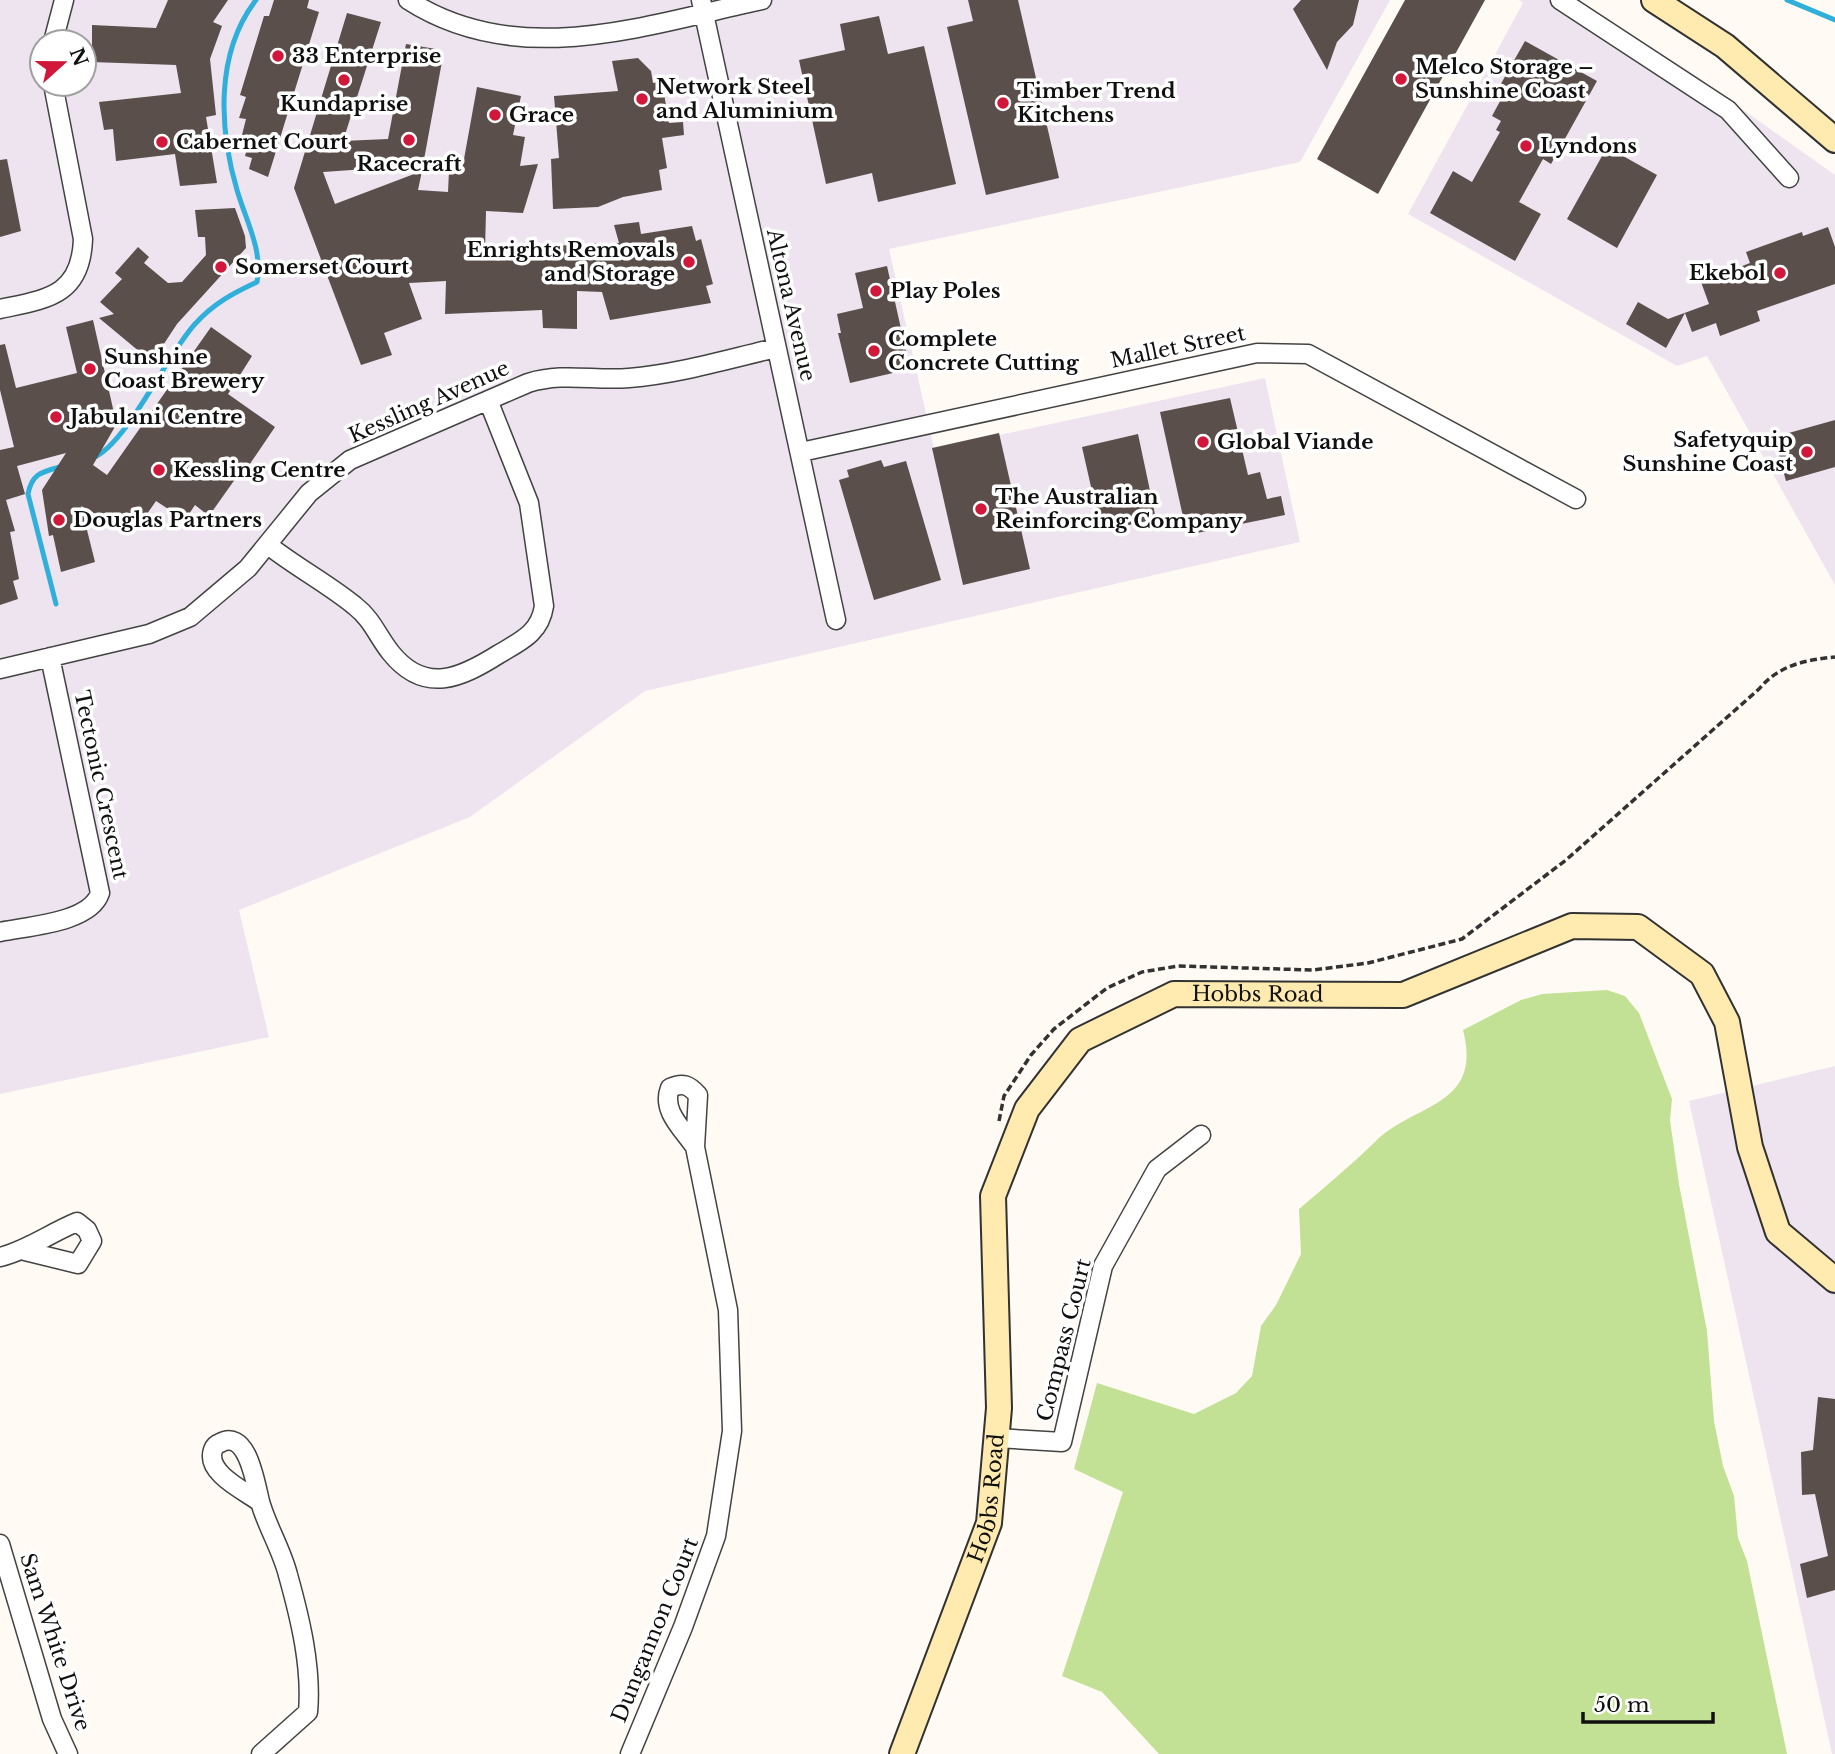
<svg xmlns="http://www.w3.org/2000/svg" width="1835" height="1754" font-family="'Libre Baskerville',serif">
<rect width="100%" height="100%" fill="#fffbf4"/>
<path fill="#ede4ef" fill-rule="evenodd" d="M0,0H1390L1300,162L889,249L934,449L1265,378L1300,542L645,691L470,817L239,910L269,1037L0,1094ZM42,42H84V84H42Z
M1519,0H1577L1690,72L1835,175V585L1707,356L1677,366L1408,214L1523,3Z
M1835,1066V1754H1832L1689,1101Z"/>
<path fill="#c2e195" d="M1607,990L1625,996L1639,1013L1672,1099L1670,1120L1679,1184L1707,1331L1714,1421L1723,1466L1734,1496L1738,1538L1747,1561L1787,1754H1159L1102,1692L1062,1676L1123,1492L1074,1469L1097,1383L1194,1414L1236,1393L1252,1376L1261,1326L1276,1305L1301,1254L1299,1209C1325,1187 1351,1165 1376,1141C1415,1103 1483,1107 1463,1030L1521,1000L1542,994Z"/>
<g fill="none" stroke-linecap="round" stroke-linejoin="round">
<path stroke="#31afdb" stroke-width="5" d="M1787,0L1835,20
M93,458C127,444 167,354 195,324C213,304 233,293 257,282C263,250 246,221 237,190C219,129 215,53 256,0
M56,604L28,494C32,474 41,472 60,467"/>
</g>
<path fill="#5a4f4b" d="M168,0H228L213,22L222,26L210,59L216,115L206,117L217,183L180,186L175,154L116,161L113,129L104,130L99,102L181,93L176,65L92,62V25L156,28Z
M274,0H309L307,8L319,12L268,177L249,169L252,158L245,156L249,141L241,139L246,119L239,118L246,97L240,95L264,16H269Z
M968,0H1018L1059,178L986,195L947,27L973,21Z
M1301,0H1359L1353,25L1337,42L1327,70L1293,9Z
M1405,0H1485L1378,194L1317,159Z
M347,13L381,22L343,141L388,139L406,44L436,49L435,54L443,56L423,165L323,172L335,204L422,171L418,190L448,192L449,171L462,170L477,87L521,96L513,135L525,137L520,166L538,164L523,213L486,211L485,251L546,250L547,245L589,246V243H619L614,225L639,222L641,234L692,226L696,241L701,239L713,284L706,286L711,303L610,320L602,292L577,291V329L543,328L542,310L445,314L446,281L409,283L422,319L384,333L392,355L361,365L294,188Z
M879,16L888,54L924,46L956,184L878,202L872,173L826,184L799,60L845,50L840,24Z
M1525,41L1597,81L1551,164L1543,159L1519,202L1541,214L1515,261L1430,213L1453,171L1472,182L1500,132L1496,130L1501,121L1492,116L1505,92L1498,89Z
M638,58L651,71L653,83L662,82L669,123L683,122L684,135L662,138L667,168L659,170L662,190L623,197L598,207L553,209L551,159L559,158L554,96L618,91L612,61Z
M1607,147L1657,175L1617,248L1567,219Z
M7,159L21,231L0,237V160Z
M235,208L245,236L246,248L177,324L152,362L99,318L114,314L100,302L122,279L115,273L138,247L149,257L144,263L168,283L182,282L206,255L205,237H198L195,210Z
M1828,227L1835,247V284L1757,311L1760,321L1720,336L1716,323L1692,332L1685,313L1666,348L1626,324L1638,302L1668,319L1709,304L1701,282L1750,263L1746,252L1802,232L1803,236Z
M887,266L910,369L850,383L838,333H841L837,314L863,308L855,273Z
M93,320L114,413L124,411L93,465L107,475L211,327L252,356L228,394L275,427L241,477L238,475L209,516L195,505L185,520L156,501L138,527L127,517L114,524L81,506L95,562L61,572L53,535L49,536L42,490L66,453L17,466L25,494L6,500L15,531L10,532L19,579L13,581L18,599L0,605V450L14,447L0,390V345L5,344L16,388L77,373L66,327Z
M1230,398L1248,475L1260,472L1267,499L1281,496L1285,515L1187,535L1160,412Z
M1835,420V467L1786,481L1774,437Z
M999,433L1030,569L963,585L932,448Z
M1138,434L1156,519L1101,531L1082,447Z
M881,460L884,467L906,461L941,580L874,600L839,480L849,477L847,470Z
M1818,1397L1835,1399V1590L1807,1598L1800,1564L1828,1556L1815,1494L1802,1495L1801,1452L1813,1450Z"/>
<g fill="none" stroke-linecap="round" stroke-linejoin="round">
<defs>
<path id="street" d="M408,0C518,71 646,25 762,0
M701,0L836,620
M1560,0L1728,110L1789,178
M53,42L64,0
M0,309C47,299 81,296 83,239L53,84
M801,452L1257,353L1308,354L1576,499
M268,545C296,567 328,584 355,606C372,619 378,637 391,653C425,695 461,678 499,654C521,641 540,633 544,606L529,503L488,400
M0,669L149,634L190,617L248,568L309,493L350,460L528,383C563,372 594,381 629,378C679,374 728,359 776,348
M0,932C28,926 90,923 100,893L50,657
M0,1257C28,1250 50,1233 77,1222L87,1230L92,1241L78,1264L25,1251
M997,1438L1062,1442L1103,1266L1157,1169L1201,1135
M260,1502C245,1491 205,1473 213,1450C214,1447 217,1444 220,1443C249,1427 256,1489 261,1505C268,1528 282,1551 288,1575C300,1618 312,1667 308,1712L261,1754
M0,1544L52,1719L68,1754
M630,1754L683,1627L716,1536L732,1431L728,1310L695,1147L698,1095C689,1085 683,1082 670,1088C661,1111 683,1129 695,1147"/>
<g id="secondary">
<path d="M1654,0L1725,46L1835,140"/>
<path id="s1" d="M902,1754L989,1523L999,1408L993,1196L1027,1109L1080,1040L1174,994L1403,995L1572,926L1638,927L1702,974L1727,1022L1750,1147L1778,1232L1835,1280"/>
</g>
</defs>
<use href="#street" stroke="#434343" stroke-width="21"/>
<use href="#secondary" stroke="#323232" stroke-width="28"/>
<path stroke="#323232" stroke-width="3.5" stroke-dasharray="7 3.5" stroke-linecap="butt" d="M999,1121L1004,1096L1031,1055L1054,1029L1107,988L1142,972L1178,966L1313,970L1368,963L1462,939L1566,860L1759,689C1779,665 1805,660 1835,657"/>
<use href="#street" stroke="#fff" stroke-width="18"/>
<use href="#secondary" stroke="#ffebaf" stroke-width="24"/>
</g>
<g fill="#d1183a" stroke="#fff" stroke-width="2.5">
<circle cx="278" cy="56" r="7"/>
<circle cx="1401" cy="79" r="7"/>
<circle cx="344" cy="80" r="7"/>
<circle cx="642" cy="99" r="7"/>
<circle cx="1003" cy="103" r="7"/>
<circle cx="495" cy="115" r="7"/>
<circle cx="409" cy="140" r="7"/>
<circle cx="162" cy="142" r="7"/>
<circle cx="1526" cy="146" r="7"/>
<circle cx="689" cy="262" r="7"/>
<circle cx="221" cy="267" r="7"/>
<circle cx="1780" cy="273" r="7"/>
<circle cx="876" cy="291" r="7"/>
<circle cx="874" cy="351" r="7"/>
<circle cx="90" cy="369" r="7"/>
<circle cx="56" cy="417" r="7"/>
<circle cx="1203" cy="442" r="7"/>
<circle cx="1807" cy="452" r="7"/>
<circle cx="159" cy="470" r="7"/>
<circle cx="981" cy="509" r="7"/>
<circle cx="59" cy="520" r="7"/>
</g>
<g text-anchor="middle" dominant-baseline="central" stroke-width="7" stroke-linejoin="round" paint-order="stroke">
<g font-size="21" font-weight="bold" fill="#101010" stroke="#fff" text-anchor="start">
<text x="292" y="56">33 Enterprise</text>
<text x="1415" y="67">Melco Storage –<tspan x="1415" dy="24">Sunshine Coast</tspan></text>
<text x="656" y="87">Network Steel<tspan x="656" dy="24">and Aluminium</tspan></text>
<text x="1017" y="91">Timber Trend<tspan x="1017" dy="24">Kitchens</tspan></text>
<text x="344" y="104" text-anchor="middle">Kundaprise</text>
<text x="509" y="115">Grace</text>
<text x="176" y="142">Cabernet Court</text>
<text x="1540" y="146">Lyndons</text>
<text x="409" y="164" text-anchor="middle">Racecraft</text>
<text x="675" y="250" text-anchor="end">Enrights Removals<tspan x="675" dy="24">and Storage</tspan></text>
<text x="235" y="267">Somerset Court</text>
<text x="1766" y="273" text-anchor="end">Ekebol</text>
<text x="890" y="291">Play Poles</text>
<text x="888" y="339">Complete<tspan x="888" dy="24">Concrete Cutting</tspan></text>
<text x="104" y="357">Sunshine<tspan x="104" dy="24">Coast Brewery</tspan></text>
<text x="70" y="417">Jabulani Centre</text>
<text x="1793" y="440" text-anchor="end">Safetyquip<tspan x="1793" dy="24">Sunshine Coast</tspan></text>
<text x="1217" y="442">Global Viande</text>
<text x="173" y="470">Kessling Centre</text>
<text x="995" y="497">The Australian<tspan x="995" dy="24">Reinforcing Company</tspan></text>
<text x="73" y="520">Douglas Partners</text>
</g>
<g font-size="21" fill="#101010" stroke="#fff">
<text transform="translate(791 305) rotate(77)">Altona Avenue</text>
<text transform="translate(1178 347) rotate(-12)">Mallet Street</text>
<text transform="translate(429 402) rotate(-24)">Kessling Avenue</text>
<text transform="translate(101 785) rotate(78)">Tectonic Crescent</text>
<text stroke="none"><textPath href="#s1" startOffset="943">Hobbs Road</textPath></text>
<text transform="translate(1064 1340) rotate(-76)">Compass Court</text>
<text stroke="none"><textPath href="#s1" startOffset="271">Hobbs Road</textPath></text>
<text transform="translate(655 1630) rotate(-68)">Dungannon Court</text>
<text transform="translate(55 1642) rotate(72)">Sam White Drive</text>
</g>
</g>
<g transform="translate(63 63) rotate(69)"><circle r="33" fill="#ffffff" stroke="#9f9f9f" stroke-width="2"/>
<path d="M0-5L12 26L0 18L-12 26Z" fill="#d1183a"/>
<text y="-10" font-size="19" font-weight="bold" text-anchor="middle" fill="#101010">N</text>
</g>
<path d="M1583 1712v10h130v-10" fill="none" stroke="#101010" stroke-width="3.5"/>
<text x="1594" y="1712" font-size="21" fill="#101010" stroke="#ffffff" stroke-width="5" paint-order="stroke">50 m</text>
</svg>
